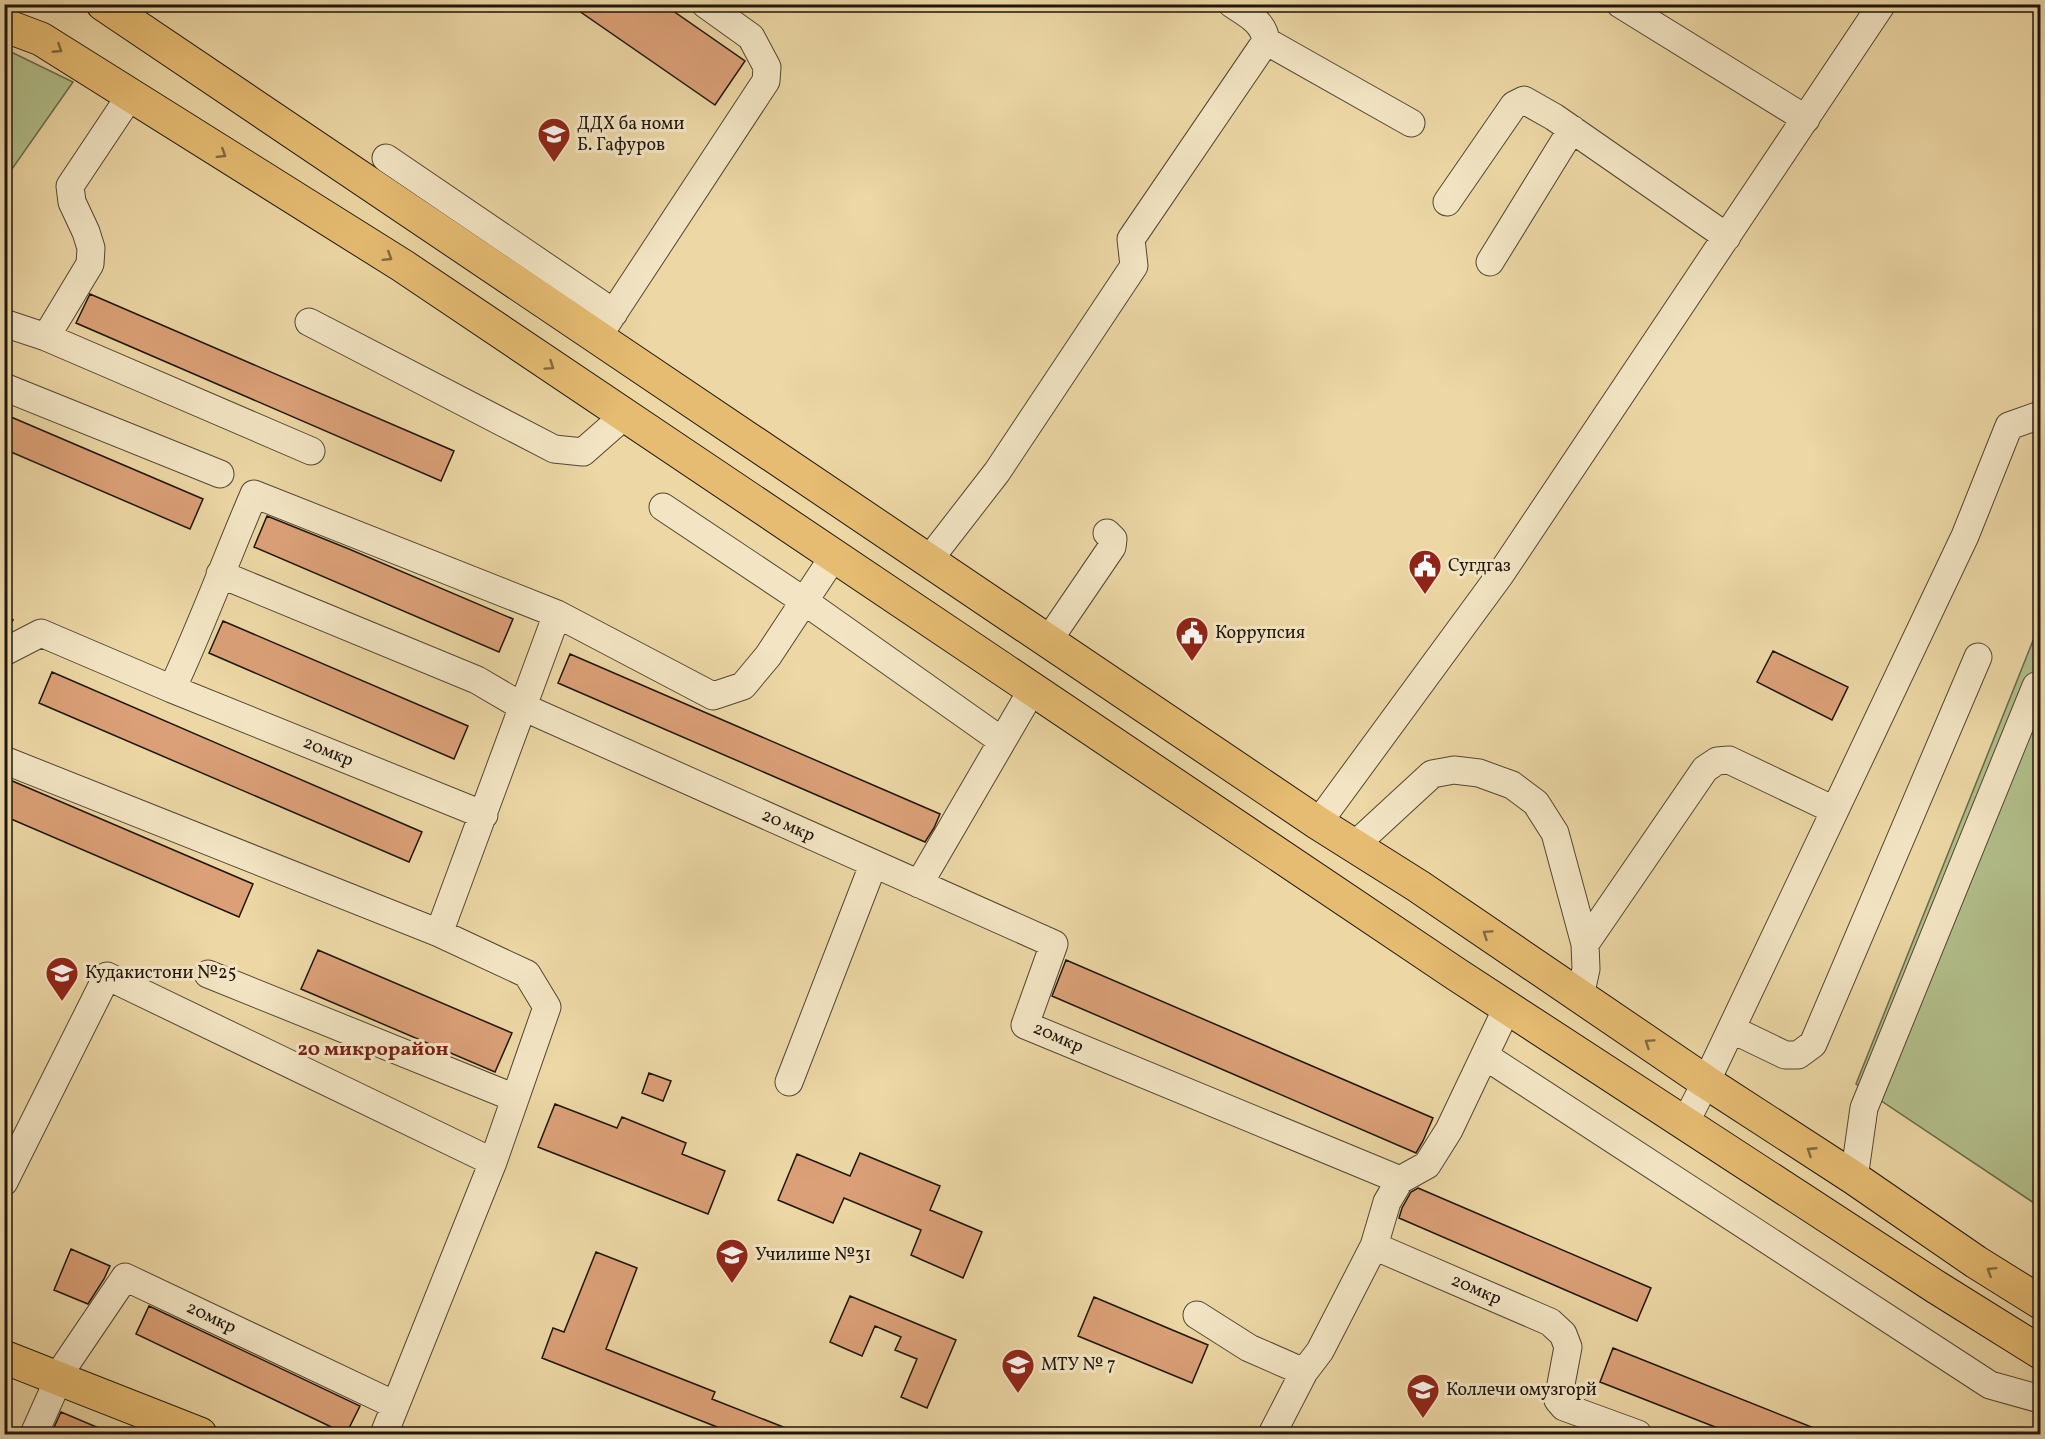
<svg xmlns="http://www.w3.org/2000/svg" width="2045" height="1439" font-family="Vollkorn,serif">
<rect width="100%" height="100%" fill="#ecd7a5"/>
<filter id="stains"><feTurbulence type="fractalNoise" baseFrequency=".00333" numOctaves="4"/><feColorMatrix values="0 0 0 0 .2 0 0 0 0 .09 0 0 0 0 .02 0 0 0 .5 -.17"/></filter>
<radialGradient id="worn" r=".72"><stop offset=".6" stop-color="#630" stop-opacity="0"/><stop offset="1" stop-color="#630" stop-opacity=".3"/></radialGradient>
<path fill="#b2bf8b" stroke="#686a4c" stroke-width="1.5" d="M5,49L73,82L5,179L4,49Z
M2040,623V1207L1856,1084Z"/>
<path fill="#dba077" stroke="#1e160d" stroke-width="1.5" d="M569,4H663L745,61L715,105Z
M90,294L454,451L441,481L76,323Z
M4,414L203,499L190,529L4,449Z
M267,516L349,549L513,619L499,652L254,547Z
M223,621L468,726L454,759L209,653Z
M1773,651L1848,687L1832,720L1757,682Z
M570,654L940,814L934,828L925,842L558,683Z
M52,672L422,832L409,862L39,703Z
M10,780L253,884L239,917L4,816V793Z
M318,950L512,1033L495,1072L301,989Z
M1066,960L1433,1118L1423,1141L1416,1153L1052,996Z
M649,1073L671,1081L663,1101L642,1093Z
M555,1104L617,1128L622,1117L686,1143L682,1154L725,1171L708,1214L538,1147Z
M860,1153L940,1186L930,1210L982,1232L963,1278L911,1255L921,1230L844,1198L833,1223L778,1200L797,1154L850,1176Z
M1418,1188L1651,1288L1637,1321L1399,1218L1402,1208L1411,1192Z
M71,1249L110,1266L104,1279L88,1304L54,1290Z
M596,1252L637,1268L606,1349L715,1392L712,1399L801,1434H723L715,1431L717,1427L542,1358L553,1328L564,1332Z
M850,1296L956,1340L927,1408L901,1397L917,1359L895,1350L901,1337L875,1326L862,1356L830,1342Z
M1094,1297L1208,1345L1192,1383L1078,1336Z
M149,1306L360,1406L346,1434L136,1334Z
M1613,1348L1829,1434H1733L1600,1382Z
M61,1412L113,1434H51Z"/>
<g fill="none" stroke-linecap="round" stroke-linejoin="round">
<defs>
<path id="minor" d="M1620,4L1806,119
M1266,41L1411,123
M386,158L614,313
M1447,202L1514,105L1524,100L1554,117L1727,237
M1490,262L1572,129
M309,322L554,449L583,452L624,416
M4,323L46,337L311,451
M46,337L90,264L91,248L86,232L72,202L70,186L130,96
M597,338L766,81L767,67L751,37L705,4
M4,387L220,474
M663,507L804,601L1002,741
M928,561L997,472L1134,266L1131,239L1266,41C1264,22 1247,14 1232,4
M220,574L477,680L523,707L1054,944L1025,1025L1400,1180
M1048,641L1112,547L1113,539L1107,533
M4,652L41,633L172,689C202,625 226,559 254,494L557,614L713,696L743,686L768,656L834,556
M172,689L484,815
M4,760L439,933L527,974L547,1007L493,1162L384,1434
M1318,823L1500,575L1882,4
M1355,845L1432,774L1454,770L1479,773L1512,785L1536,803L1555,833L1585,944L1586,969L1580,996
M919,884L1032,690
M439,933L557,614
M1585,944L1705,769L1717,761L1729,760L1834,810
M208,974L515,1098
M1731,1029L1785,1055H1798L1813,1044L1978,657
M1485,1056L1990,1385L2040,1399
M789,1082L873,865
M1685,1123L1706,1082L1965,536L2009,426L2040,415
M1854,1178L1864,1108L2036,686
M4,1182L107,976L493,1162
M1374,1246L1550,1322L1563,1334L1568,1347L1558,1400L1564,1407L1638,1434
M1197,1315L1249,1348L1304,1372
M34,1434L64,1367L125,1277L395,1405
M1272,1434L1304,1372L1320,1351L1374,1246L1387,1202L1400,1180L1427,1165L1449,1130L1507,1008"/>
<path id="major" d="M4,1357L200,1434"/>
<path id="highway" d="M103,4L1318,823L1418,886L1706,1082L1854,1178L1976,1262L2040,1302
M4,25L41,39L403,266L1456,974L1936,1287L2040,1352"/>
</defs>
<use href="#minor" stroke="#524633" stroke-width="29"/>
<use href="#major" stroke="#1e160d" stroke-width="35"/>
<use href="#highway" stroke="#1e160d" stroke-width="35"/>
<path stroke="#1e160d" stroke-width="3" stroke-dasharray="1.5 3" stroke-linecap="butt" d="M4,616L14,621"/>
<use href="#minor" stroke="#f3e5c4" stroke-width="27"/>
<use href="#major" stroke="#e6bc72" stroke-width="33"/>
<use href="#highway" stroke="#e6bc72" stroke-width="33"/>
</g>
<defs><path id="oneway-chevron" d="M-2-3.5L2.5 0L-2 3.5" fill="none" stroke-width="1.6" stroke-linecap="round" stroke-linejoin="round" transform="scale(1.5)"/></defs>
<g stroke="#826940">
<use href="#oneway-chevron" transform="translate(58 49) rotate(33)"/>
<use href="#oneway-chevron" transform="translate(222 154) rotate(32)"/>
<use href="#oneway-chevron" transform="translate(388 257) rotate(32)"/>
<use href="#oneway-chevron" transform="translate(550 366) rotate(34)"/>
<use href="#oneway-chevron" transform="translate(1487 934) rotate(-146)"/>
<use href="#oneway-chevron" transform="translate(1649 1043) rotate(-146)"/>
<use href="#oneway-chevron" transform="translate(1811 1151) rotate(-147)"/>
<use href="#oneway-chevron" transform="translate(1991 1271) rotate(-148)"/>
</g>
<defs>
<symbol id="university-pin" viewBox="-11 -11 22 30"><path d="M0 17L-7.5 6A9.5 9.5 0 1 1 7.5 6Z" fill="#8f2418" stroke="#f3e5c4"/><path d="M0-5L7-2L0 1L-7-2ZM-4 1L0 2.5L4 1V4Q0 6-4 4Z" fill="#fff"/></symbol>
<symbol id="civic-pin" viewBox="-11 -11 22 30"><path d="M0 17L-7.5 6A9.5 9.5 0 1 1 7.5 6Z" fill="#8f2418" stroke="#f3e5c4"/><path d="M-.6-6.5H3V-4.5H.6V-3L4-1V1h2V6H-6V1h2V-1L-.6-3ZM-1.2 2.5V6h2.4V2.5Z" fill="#fff"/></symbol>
<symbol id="school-pin" viewBox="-11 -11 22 30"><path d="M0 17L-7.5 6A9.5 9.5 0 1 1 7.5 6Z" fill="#8f2418" stroke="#f3e5c4"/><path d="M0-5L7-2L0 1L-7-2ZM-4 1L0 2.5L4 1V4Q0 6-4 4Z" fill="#fff"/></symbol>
</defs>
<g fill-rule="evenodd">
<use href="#university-pin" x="535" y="115" width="38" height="52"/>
<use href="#civic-pin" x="1406" y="547" width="38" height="52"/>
<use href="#civic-pin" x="1173" y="614" width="38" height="52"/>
<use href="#school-pin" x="43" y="954" width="38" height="52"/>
<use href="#university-pin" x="713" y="1236" width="38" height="52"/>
<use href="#university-pin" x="999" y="1346" width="38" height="52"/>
<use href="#school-pin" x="1404" y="1371" width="38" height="52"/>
</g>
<g text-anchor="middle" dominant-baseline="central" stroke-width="6" stroke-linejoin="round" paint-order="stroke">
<g font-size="18" fill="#1e160d" stroke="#f3e5c4" text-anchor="start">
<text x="577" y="124">ДДХ ба номи<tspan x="577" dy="21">Б. Гафуров</tspan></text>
<text x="1448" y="566">Сугдгаз</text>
<text x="1215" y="633">Коррупсия</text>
<text x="85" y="973">Кудакистони №25</text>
<text x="755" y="1255">Училише №31</text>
<text x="1041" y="1365">МТУ № 7</text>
<text x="1446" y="1390">Коллечи омузгорй</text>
</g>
<g font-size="18" fill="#1e160d" stroke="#f3e5c4">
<text transform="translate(328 752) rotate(22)">20мкр</text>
<text transform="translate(788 826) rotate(24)">20 мкр</text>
<text transform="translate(1058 1038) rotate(23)">20мкр</text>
<text transform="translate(1476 1290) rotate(23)">20мкр</text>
<text transform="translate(211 1318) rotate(25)">20мкр</text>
</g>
<g font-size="20" font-weight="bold" fill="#7a1f14" stroke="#f3e5c4">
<text x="373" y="1050">20 микрорайон</text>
</g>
</g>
<rect width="2045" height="1439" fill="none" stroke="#ecd7a5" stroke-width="24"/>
<rect x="6" y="6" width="2033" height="1427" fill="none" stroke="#1e160d" stroke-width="3"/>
<rect x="12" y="12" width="2021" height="1415" fill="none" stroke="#1e160d" stroke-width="1.5"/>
<rect width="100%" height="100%" filter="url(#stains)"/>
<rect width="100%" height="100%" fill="url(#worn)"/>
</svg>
